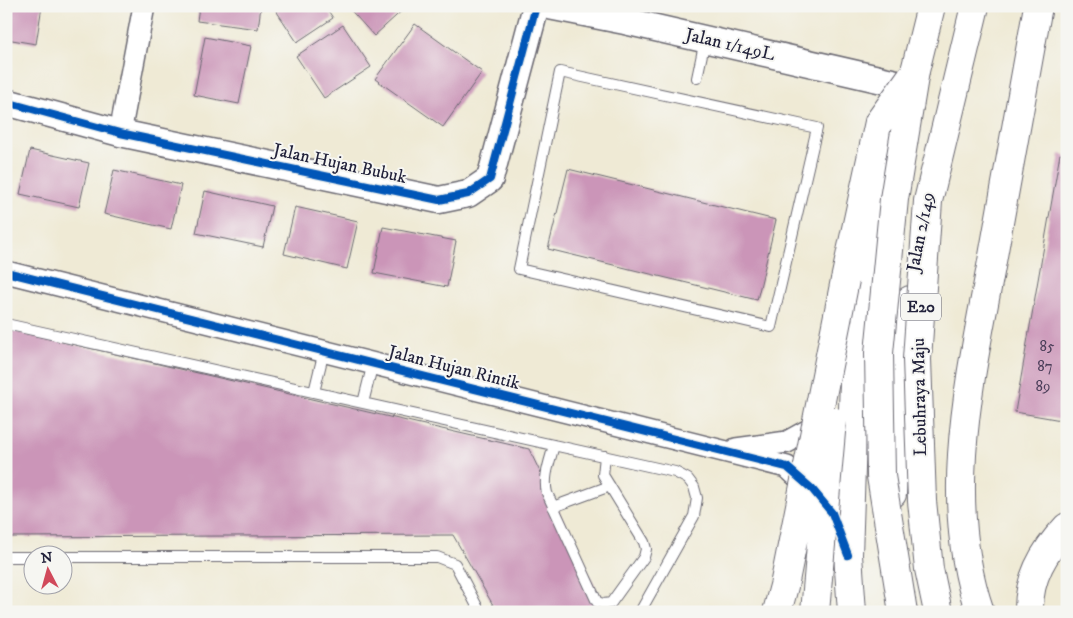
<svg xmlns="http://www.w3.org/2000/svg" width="1073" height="618" font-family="'IM FELL DW Pica',serif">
<rect width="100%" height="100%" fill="#f6f6f2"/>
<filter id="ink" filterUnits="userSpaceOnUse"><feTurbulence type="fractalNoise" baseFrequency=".02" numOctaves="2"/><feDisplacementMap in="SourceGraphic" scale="10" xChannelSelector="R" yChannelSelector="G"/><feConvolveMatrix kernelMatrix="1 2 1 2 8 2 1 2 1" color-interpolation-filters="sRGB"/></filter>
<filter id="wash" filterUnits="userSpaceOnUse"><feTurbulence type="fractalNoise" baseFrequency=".0096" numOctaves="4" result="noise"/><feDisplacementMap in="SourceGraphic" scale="20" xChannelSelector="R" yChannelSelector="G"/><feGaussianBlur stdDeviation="1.12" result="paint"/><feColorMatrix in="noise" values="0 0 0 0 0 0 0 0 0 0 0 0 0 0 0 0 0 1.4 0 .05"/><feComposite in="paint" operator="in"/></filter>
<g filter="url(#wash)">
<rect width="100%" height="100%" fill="#efead5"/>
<g id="blocks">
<path fill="#cb95b8" d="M6,6H42L36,44L6,39Z
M199,6H261L258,29L197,21Z
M273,6H325L333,18L297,42Z
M347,6H407L374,36Z
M415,24L482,72L443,127L375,79Z
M343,25L371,67L324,98L296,56Z
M205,37L251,46L239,104L194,95Z
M30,150L89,163L79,207L20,194Z
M1060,154L1067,156V421L1015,412Z
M568,169L776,220L757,300L548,249Z
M114,170L181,185L171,229L104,214Z
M205,191L272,206L263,247L196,233Z
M295,207L358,221L347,269L284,254Z
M383,227L456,241L447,287L374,273Z
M6,329L529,449L607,612H497L453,535L6,537Z"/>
</g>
</g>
<g filter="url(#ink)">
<use href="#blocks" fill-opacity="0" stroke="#6a6871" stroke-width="1"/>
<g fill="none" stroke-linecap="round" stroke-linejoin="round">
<defs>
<path id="service" d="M560,72L817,128L771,327L519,269Z
M697,78L705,40
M6,324L675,472L688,479L694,487L697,498L694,516L640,612
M314,392L324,351
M363,403L373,363
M554,445C550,461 543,477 547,493L597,602L604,604L611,603L644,557L646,549L644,542L603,475L605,456
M553,507L610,486
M6,557H32
M62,557H437L455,564L480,612"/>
<path id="minor" d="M120,133L144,6
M6,272L787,467L814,492
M736,449L787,442L825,421"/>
<path id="tertiary" d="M549,6L625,21L909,86
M6,102L120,133L439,200L468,194L490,179L536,6"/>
<path id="secondary" d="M892,494L899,379L910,300
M852,612L848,555L856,322L887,174"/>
<path id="motorway" d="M915,71L931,6
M845,280L879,122
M980,612C940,497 972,371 993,256C1008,173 1023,90 1038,6
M1029,612C1028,578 1044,551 1067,527"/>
</defs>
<use href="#service" stroke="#6a6871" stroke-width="12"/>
<use href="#minor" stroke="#6a6871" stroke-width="24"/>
<use href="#tertiary" stroke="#6a6871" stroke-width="29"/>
<use href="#secondary" stroke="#6a6871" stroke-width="30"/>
<use href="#motorway" stroke="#6a6871" stroke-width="30"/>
<use href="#service" stroke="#fff" stroke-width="10"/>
<use href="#minor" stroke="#fff" stroke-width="21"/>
<use href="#tertiary" stroke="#fff" stroke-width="26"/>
<use href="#secondary" stroke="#fff" stroke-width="28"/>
<use href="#motorway" stroke="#fff" stroke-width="28"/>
<defs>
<path id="motorway-bridge" d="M879,122L911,77
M777,612L784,586L845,280
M815,612L832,421
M903,612L881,476L879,353L894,199L915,71
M938,612L929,569L922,501L917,359L928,201L975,6"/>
</defs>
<use href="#motorway-bridge" stroke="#6a6871" stroke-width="30" stroke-linecap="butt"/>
<use href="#motorway-bridge" stroke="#fff" stroke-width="28"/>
<defs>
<path id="cycleway" d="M6,102L120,133L439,200L468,194L490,179L536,6
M6,272L787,467L812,489L832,513L848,555"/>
</defs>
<use href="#cycleway" stroke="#f6f6f2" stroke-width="11"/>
<use href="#cycleway" stroke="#0057b8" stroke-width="8"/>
</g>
</g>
<g text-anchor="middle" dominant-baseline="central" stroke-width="4" stroke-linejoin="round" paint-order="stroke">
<g font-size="15" fill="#4c3f5a">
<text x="1047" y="346">85</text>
<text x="1045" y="366">87</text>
<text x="1043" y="386">89</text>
</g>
<rect fill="#f6f6f2" stroke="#626272" stroke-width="1" x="901" y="293.5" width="40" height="27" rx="4"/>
<g font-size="16" font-weight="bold" fill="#22223b">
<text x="921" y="307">E20</text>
</g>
<g font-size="18" fill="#22223b" stroke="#f6f6f2">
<text transform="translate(730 45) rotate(13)">Jalan 1/149L</text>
<text transform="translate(340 164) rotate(12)">Jalan Hujan Bubuk</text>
<text transform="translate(921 232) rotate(-79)">Jalan 2/149</text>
<text transform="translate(454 368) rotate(14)">Jalan Hujan Rintik</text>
<text transform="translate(920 397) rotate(-91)">Lebuhraya Maju</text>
</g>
</g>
<rect width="1073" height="618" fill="none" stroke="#f6f6f2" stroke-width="25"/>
<g transform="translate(48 570) rotate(354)"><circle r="24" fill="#f6f6f2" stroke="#a1a1a9"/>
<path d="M0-4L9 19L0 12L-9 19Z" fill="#d1495b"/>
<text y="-8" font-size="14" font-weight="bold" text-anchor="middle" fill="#22223b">N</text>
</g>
</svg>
